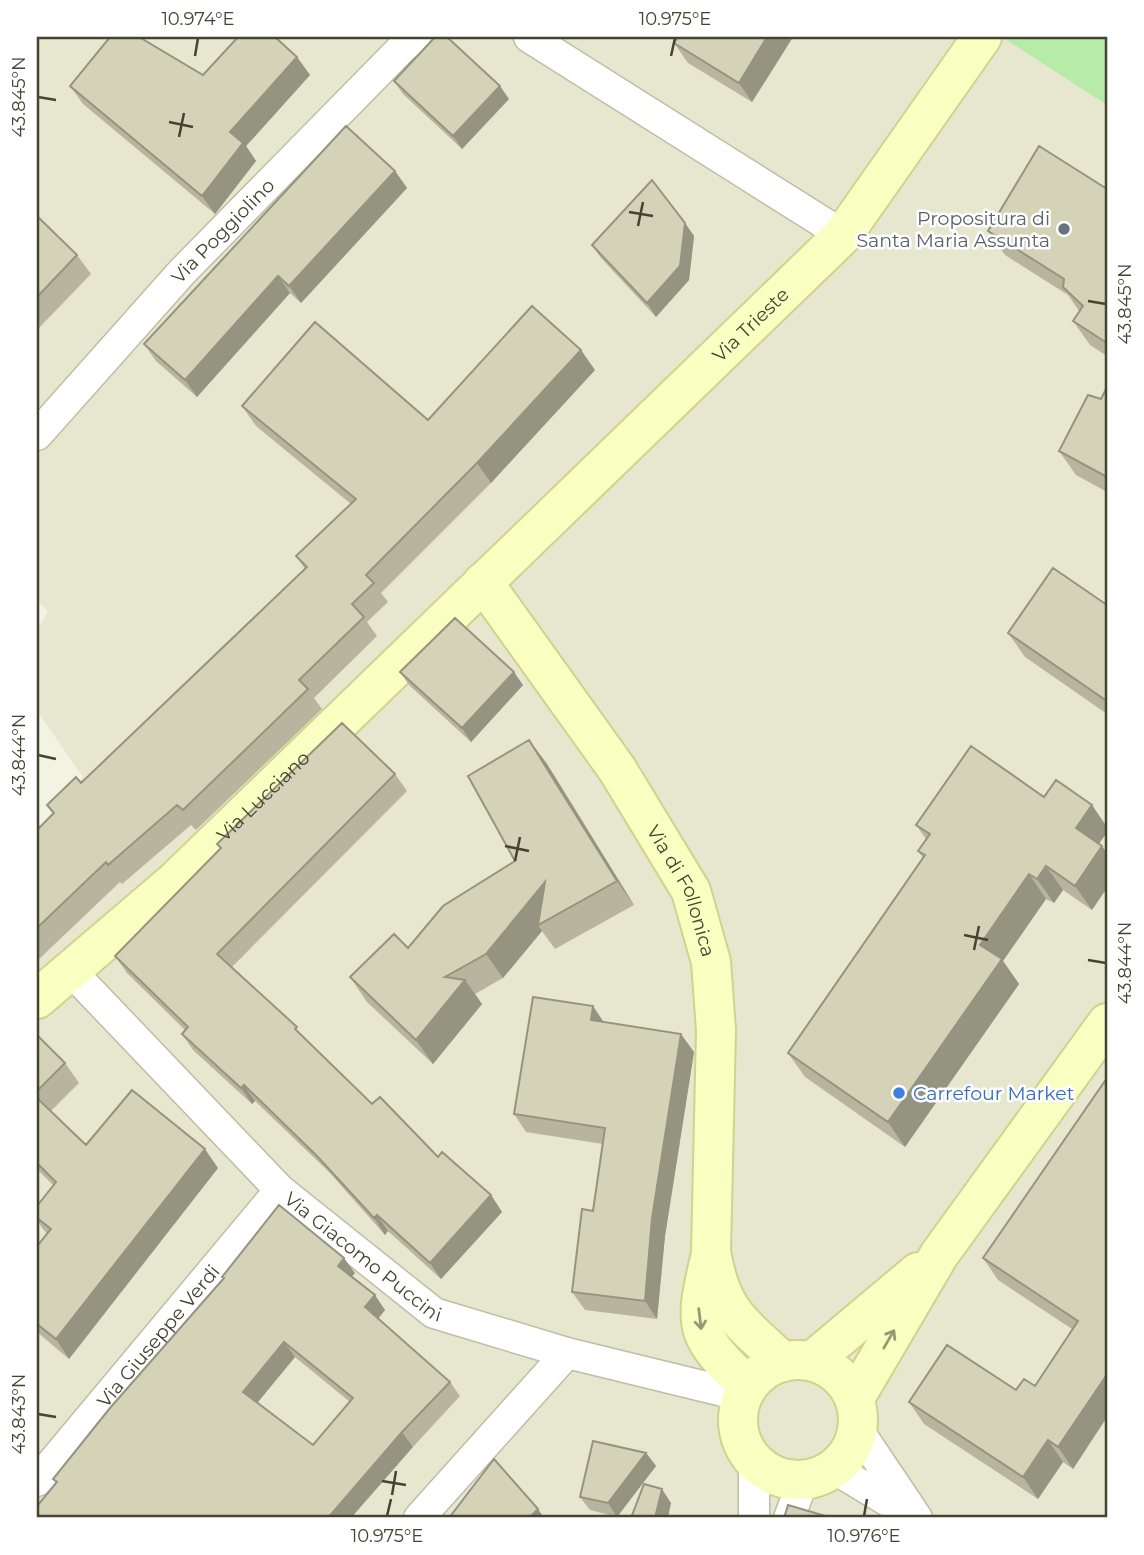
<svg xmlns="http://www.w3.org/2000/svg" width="1144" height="1555" font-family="Montserrat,sans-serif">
<rect width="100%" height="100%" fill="#f2f3e3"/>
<path fill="#e7e7d0" d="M37,37H1107V1518H37V829L83,777L37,711V630L48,612L37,600Z"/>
<path fill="#b7eba8" d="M1002,37H1107V105Z"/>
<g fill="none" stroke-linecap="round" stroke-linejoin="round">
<defs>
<g id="street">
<path d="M529,37L843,235"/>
<path id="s1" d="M37,435L182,272L404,46L419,37"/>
<path id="s2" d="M70,970L280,1190L434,1313L567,1353L743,1396"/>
<path d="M858,1430L917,1518"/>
<path d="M835,1469L909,1514"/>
<path id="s3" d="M37,1481L280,1190"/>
<path d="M419,1518L567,1353"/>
<path d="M754,1518V1462"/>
<path d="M789,1518L803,1481"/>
</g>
<g id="secondary">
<path id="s4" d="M483,582L617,769L691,891L711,962L716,1030L711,1252C722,1314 740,1321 783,1362"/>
<path id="s5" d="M37,999L174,882L843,235L982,37"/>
<path d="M710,1258C693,1329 695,1336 748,1386"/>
<circle cx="798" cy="1420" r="60"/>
<path d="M812,1361L918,1272"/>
<path d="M855,1398L939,1255L1107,1023"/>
</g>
</defs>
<use href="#street" stroke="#bfbea5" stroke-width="33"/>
<use href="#secondary" stroke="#ced38d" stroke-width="42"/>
<use href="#street" stroke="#fff" stroke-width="30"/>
<use href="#secondary" stroke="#f9ffc1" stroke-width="38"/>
</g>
<path fill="#b7b59d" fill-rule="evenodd" d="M793,37L752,102L688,63L674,43Z
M297,57L310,75L246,146L256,161L215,214L83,104L70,86L203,75Z
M394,81L509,99L462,149L403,94Z
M395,171L407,188L301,303L290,293L197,397L156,361L144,344Z
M1107,189V356L1090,345L1073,321L1079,311L1068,295L1005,255L988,231Z
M37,216L77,255L91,274L37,330Z
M685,223L694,236L689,280L656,317L601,258L592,245Z
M595,370L491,483L381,593L388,602L367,622L377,636L314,698L322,709L196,830L191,825L122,884L120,882L37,961V830L53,814L47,805L81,783L305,569L296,556L351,504L256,426L242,406L428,420Z
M1107,387V492L1076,475L1059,451L1101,399Z
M1107,605V714L1025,657L1008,633Z
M400,672L523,685L471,742L409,685Z
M529,740L547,764L634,905L555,949L542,931L503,978L475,994L482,1004L433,1064L367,1002L350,977L408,948L515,861Z
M395,774L407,791L232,967L372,1104L438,1157L491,1195L502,1212L441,1279L388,1231L385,1235L329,1172L255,1101L252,1104L193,1050L182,1034L185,1030L127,973L115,956L220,849L217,844Z
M1044,797L1107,832L1099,844L1092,910L1063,890L1054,903L1046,899L1003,961L1019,984L905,1147L805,1077L788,1053L923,858L918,851L926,839L916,825Z
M603,1022L694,1052L665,1236L657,1319L585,1310L572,1292L593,1211L603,1144L526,1132L514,1114Z
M37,1035L65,1063L79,1083L51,1111L86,1145L218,1168L69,1359L37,1332V1246L47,1234L37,1221V1206L53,1185L37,1169Z
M1107,1078V1417L1073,1469L1063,1462L1038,1499L924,1424L909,1402L1016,1390L1035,1386L1072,1329L998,1280L983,1258Z
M355,1273L352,1277L385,1310L378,1319L450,1382L460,1396L413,1447L56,1483L53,1479L223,1279L222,1277ZM295,1357L350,1402L313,1445L257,1402Z
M646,1453L656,1466L617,1517L590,1510L580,1497Z"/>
<path fill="#959480" d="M767,37H793L752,102L739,83Z
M297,57L310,75L246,146L256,161L215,214L202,196L230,132Z
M500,86L509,99L462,149L453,136Z
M395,171L407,188L301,303L289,286Z
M685,223L694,236L689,280L656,317L647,303Z
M278,276L290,293L197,397L185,380Z
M581,350L595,370L491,483L477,463Z
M514,672L523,685L471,742L462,728Z
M529,740L547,764L634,905L617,881Z
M1092,805L1107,827V832L1093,852L1076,828Z
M1102,846L1107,853V888L1092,910L1075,886Z
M1046,866L1063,890L1054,903L1037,879Z
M1029,874L1046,899L1003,961L1019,984L905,1147L888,1122L980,945Z
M545,882L538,925L542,931L503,978L486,954Z
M465,980L482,1004L433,1064L416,1040Z
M593,1006L605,1024L591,1020Z
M681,1034L694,1052L665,1236L657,1319L645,1301L652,1218Z
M244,1085L255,1101L252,1104L241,1088Z
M205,1149L218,1168L69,1359L56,1339Z
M491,1195L502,1212L441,1279L430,1263Z
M377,1215L388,1231L385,1235L374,1218Z
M344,1258L355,1273L348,1280L338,1266Z
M375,1295L385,1310L375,1322L365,1307Z
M284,1342L295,1357L254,1407L243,1392Z
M1106,1376L1107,1378V1417L1073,1469L1058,1447Z
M402,1432L413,1447L351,1518H328Z
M1048,1440L1063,1462L1038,1499L1023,1477Z
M646,1453L656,1466L617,1517L608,1503Z
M662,1489L671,1503L668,1518H655Z
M538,1509L544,1518H529Z"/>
<path fill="#d5d3b7" stroke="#959480" stroke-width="2" fill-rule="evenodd" d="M110,37H139L203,75L238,37H275L297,57L230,132L243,143L202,196L70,86Z
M435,37H447L500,86L453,136L394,81Z
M678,37H767L739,83L674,43Z
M346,126L395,171L289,286L278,276L185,380L144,344Z
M1039,146L1107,189V343L1073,321L1083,306L1063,287L1064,279L988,231Z
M652,180L685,223L680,266L647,303L592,245Z
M37,216L77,255L37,297Z
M532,306L581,350L477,463L366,575L374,583L352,604L364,617L299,680L308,689L183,810L177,805L108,865L106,862L37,928V830L54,813L47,805L76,777L81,783L307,567L296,556L356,499L242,406L315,322L428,420Z
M1107,387V477L1059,451L1088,395L1101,399Z
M1053,568L1107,605V701L1008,633Z
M455,618L514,672L462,728L400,672Z
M342,723L395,774L217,954L297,1027L295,1029L372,1104L380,1097L438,1157L442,1152L491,1195L430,1263L377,1215L374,1218L317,1156L244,1085L241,1088L182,1034L188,1027L115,956L221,848L217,844Z
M529,740L617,881L538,925L545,882L486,954L445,977L465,980L416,1040L350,977L394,934L408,948L443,906L515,861L468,776Z
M971,746L1044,797L1056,780L1092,805L1076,828L1102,846L1075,886L1046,866L1037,879L1029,874L980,945L1002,959L888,1122L788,1053L925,855L918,851L930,834L916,825Z
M533,997L593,1006L591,1020L681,1034L652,1218L645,1301L572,1292L582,1209L593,1211L605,1128L514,1114Z
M37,1035L65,1063L37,1091Z
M1107,1078V1377L1106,1376L1058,1447L1048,1440L1023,1477L909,1402L947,1345L1016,1390L1024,1379L1035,1386L1078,1321L983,1258Z
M132,1090L205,1149L56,1339L37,1324V1246L51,1229L37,1218V1206L56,1182L37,1163V1098L86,1145Z
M279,1205L344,1258L338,1266L375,1295L365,1307L450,1382L402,1432L328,1518H37V1506L57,1482L53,1479L110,1408L224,1278L222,1277ZM284,1342L353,1398L313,1445L243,1392Z
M593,1441L646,1453L608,1503L580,1497Z
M494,1459L538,1509L529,1518H449Z
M644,1484L662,1489L655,1518H631Z
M788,1505L832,1518H784Z"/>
<defs><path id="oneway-shaft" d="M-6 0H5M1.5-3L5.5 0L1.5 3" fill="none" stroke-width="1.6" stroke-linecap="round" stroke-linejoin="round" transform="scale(1.75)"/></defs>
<g stroke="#969873">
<use href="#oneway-shaft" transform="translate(700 1319) rotate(83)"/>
<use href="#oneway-shaft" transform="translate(889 1339) rotate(-60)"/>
</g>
<path fill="none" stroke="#454433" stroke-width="2.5" d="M195,56L198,38M671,56L675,38M38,97L56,100M169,122L193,127M179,137L184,113M629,212L653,216M638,226L643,202M1088,301L1106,304M38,755L56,759M505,846L529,851M515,861L520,837M964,935L988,940M974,950L979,926M1088,960L1106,963M38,1414L56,1417M382,1481L406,1485M392,1495L396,1471M387,1516L391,1499M864,1516L867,1499"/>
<circle fill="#6b7280" stroke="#fff" stroke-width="2.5" cx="1064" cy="229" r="7"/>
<circle fill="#3f7fe0" stroke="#fff" stroke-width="2.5" cx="899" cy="1093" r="7"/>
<g text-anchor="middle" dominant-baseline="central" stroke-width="5" stroke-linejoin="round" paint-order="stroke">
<g font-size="19" fill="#5b616d" stroke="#fff" text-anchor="end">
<text x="1050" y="218">Propositura di<tspan x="1050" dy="22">Santa Maria Assunta</tspan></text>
</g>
<g font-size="19" fill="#454433" stroke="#fff">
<text stroke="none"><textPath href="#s1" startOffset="276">Via Poggiolino</textPath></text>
<text stroke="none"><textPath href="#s5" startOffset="982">Via Trieste</textPath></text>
<text stroke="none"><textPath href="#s5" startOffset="304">Via Lucciano</textPath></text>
<text stroke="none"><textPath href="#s4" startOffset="369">Via di Follonica</textPath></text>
<text stroke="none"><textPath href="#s2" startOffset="411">Via Giacomo Puccini</textPath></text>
<text stroke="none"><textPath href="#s3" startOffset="189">Via Giuseppe Verdi</textPath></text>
</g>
<g font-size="19" fill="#366cbe" stroke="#fff" text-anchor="start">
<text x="913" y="1093">Carrefour Market</text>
</g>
</g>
<rect width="1144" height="1555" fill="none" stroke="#ffffff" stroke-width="77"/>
<rect x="38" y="38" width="1068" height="1478" fill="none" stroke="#454433" stroke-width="2.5"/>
<g font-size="18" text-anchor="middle" fill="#454433">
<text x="198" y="25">10.974°E</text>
<text x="675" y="25">10.975°E</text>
<text transform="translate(19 97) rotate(-90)" y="6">43.845°N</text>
<text transform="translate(1125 304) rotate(-90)" y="6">43.845°N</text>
<text transform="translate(19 755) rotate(-90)" y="6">43.844°N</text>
<text transform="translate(1125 963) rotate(-90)" y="6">43.844°N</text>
<text transform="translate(19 1414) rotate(-90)" y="6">43.843°N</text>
<text x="387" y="1542">10.975°E</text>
<text x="864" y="1542">10.976°E</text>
</g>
</svg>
